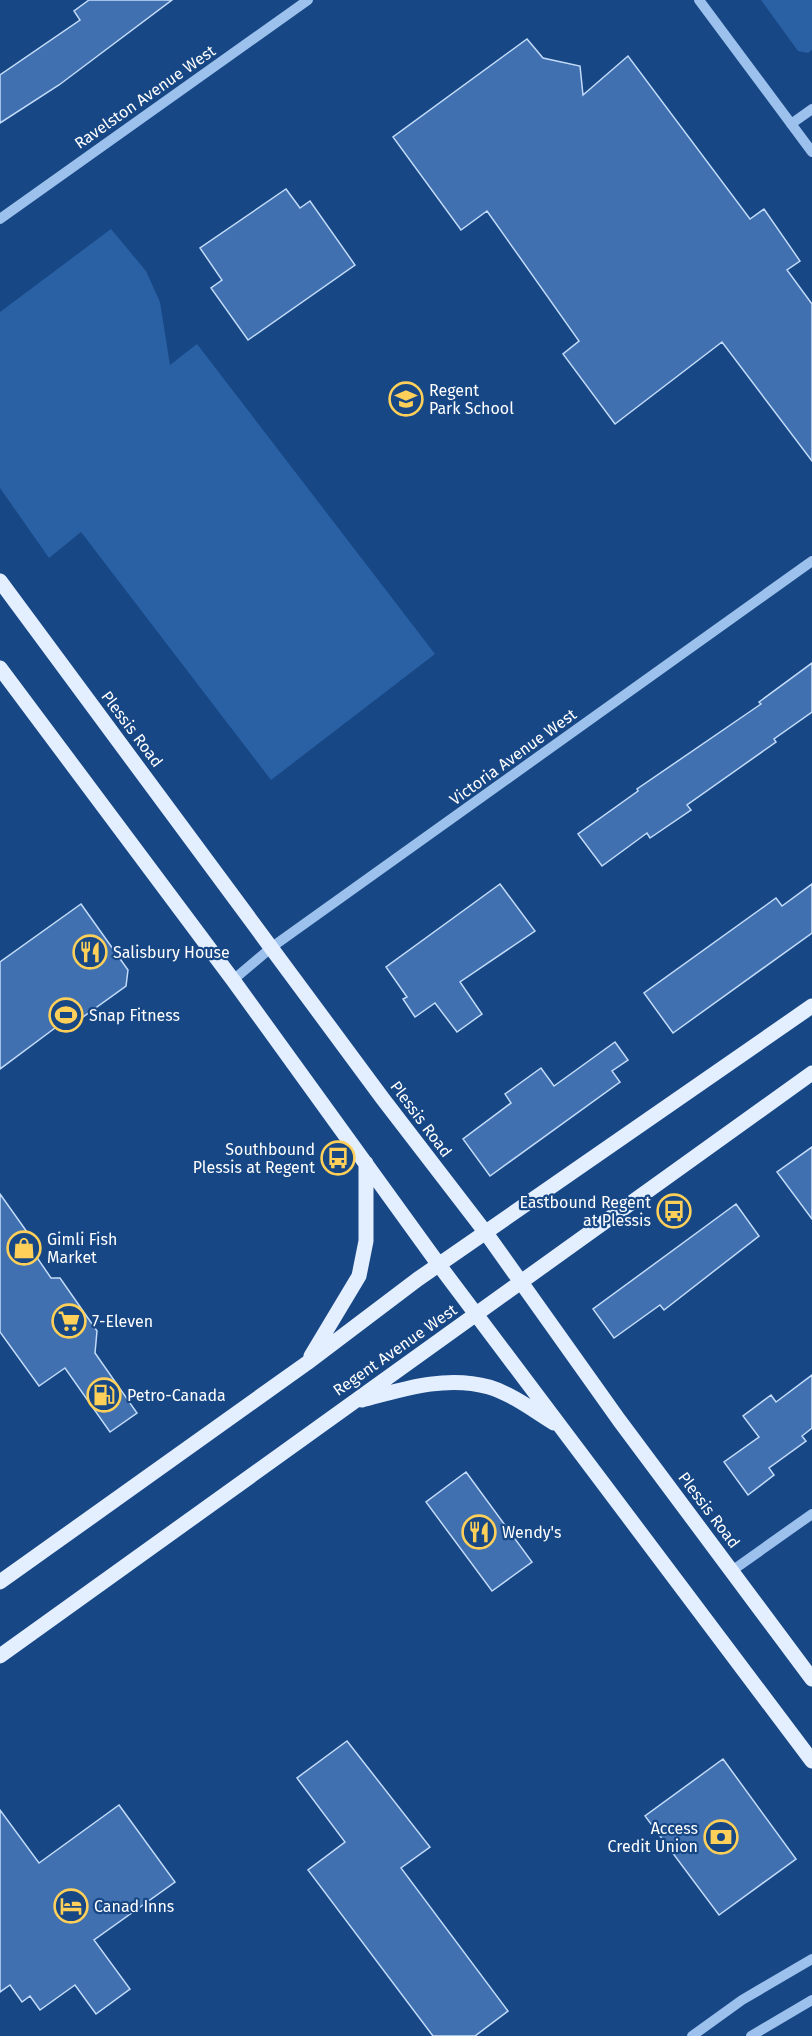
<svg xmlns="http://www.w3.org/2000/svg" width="812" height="2036" font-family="'Fira Sans',sans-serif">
<rect width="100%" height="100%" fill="#174785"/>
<path fill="#2a60a4" d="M761,0H812V50L808,53L798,51Z
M111,229L146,271L160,302L170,365L197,344L435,654L271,780L81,532L49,558L0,488V312Z"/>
<path fill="#4070af" stroke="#c2dbfa" stroke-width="1.5" d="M89,0H172L59,85L0,123V75L80,20L74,11Z
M527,39L543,58L580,66L583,95L628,56L750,219L764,209L800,261L787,270L812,304V461L722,342L615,424L563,354L579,341L487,211L461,230L393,137Z
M286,189L300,208L310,201L355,265L248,340L211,288L222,280L200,248Z
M812,663V712L774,739L776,742L687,805L691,810L650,838L647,833L602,866L578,834L638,791L637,789L761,704L759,702Z
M500,884L535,931L460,982L482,1014L457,1032L435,1003L415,1017L403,999L407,997L386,967Z
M812,884V933L673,1033L644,993L776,898L782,906Z
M81,904L128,970L126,986L65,1030L55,1028L0,1069V962Z
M615,1042L628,1060L612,1071L620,1082L490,1176L463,1139L511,1103L505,1094L541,1068L554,1086Z
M812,1147V1219L777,1172Z
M0,1194L27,1232L25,1240L51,1278H60L97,1331L95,1353L137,1413L110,1432L65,1368L39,1386L0,1332Z
M736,1204L759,1236L664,1310L660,1305L614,1338L593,1309Z
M812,1375V1428L802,1436L806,1441L769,1468L774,1475L748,1495L724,1462L759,1437L743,1416L771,1395L776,1402Z
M466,1472L532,1562L492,1591L426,1502Z
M347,1741L430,1847L401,1868L508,2011L475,2036H433L308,1870L345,1842L297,1778Z
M723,1759L796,1859L719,1915L645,1816Z
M119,1805L175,1882L94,1940L130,1989L96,2014L75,1985L40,2010L30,1996L22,2002L10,1985L0,1992V1810L39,1863Z"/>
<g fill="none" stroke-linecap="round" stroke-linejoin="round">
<path stroke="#9dc1ed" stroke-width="10" d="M699,0L812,152
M791,124L812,109
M0,219L308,0
M233,980L272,947L812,561
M733,1570L812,1514
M692,2036L742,2000L812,1959
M751,2036L812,2000"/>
<path stroke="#e3eeff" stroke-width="15" d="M0,581L383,1099L486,1233L619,1420L812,1679
M0,668L233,980L439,1265L812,1761
M311,1356L359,1276L366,1241V1163
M362,1400C403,1389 446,1375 489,1387C512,1394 533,1410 554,1423
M0,1582L307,1363L418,1279L812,1006
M0,1656L812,1073"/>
</g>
<defs>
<symbol id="school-ring" viewBox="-11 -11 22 22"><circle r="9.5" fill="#174785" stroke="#ffd059" stroke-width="1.5"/><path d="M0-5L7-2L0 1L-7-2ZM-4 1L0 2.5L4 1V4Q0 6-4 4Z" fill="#ffd059"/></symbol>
<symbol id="restaurant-ring" viewBox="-11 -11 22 22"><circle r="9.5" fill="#174785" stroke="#ffd059" stroke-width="1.5"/><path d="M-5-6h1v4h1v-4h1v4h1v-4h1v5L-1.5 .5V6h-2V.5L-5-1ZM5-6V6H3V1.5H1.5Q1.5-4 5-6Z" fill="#ffd059"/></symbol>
<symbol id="stadium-ring" viewBox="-11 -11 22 22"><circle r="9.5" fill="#174785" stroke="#ffd059" stroke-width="1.5"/><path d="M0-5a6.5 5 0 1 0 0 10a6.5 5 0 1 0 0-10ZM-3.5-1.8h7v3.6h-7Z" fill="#ffd059"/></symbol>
<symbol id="bus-ring" viewBox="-11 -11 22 22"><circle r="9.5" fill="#174785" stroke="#ffd059" stroke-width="1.5"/><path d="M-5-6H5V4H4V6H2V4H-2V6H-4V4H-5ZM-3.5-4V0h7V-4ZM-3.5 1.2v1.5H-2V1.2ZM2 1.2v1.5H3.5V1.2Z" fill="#ffd059"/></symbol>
<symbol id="shop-ring" viewBox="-11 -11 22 22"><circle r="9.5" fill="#174785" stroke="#ffd059" stroke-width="1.5"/><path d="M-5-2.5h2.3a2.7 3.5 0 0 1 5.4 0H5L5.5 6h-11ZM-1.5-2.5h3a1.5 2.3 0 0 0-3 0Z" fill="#ffd059"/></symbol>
<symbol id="supermarket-ring" viewBox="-11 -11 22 22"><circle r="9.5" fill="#174785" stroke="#ffd059" stroke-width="1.5"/><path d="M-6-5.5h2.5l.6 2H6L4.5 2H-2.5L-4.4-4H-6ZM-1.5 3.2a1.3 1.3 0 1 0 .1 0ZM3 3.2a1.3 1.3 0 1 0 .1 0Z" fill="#ffd059"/></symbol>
<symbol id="fuel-ring" viewBox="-11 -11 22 22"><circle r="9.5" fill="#174785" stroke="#ffd059" stroke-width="1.5"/><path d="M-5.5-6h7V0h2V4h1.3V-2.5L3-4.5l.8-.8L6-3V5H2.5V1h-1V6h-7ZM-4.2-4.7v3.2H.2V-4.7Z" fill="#ffd059"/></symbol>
<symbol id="bank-ring" viewBox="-11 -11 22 22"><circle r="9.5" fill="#174785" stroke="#ffd059" stroke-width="1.5"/><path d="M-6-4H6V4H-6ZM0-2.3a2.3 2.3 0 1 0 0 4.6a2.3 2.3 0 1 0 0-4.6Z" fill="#ffd059"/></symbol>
<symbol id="hotel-ring" viewBox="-11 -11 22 22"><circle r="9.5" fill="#174785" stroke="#ffd059" stroke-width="1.5"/><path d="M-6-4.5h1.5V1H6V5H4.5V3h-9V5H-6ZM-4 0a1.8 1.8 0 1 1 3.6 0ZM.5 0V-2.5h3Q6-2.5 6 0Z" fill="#ffd059"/></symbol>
</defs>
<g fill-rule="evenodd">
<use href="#school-ring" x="387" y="380" width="38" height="38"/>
<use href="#restaurant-ring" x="71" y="933" width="38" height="38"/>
<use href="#stadium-ring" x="47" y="996" width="38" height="38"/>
<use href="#bus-ring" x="319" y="1139" width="38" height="38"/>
<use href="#bus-ring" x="655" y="1192" width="38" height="38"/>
<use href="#shop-ring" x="5" y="1229" width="38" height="38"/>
<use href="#supermarket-ring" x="50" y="1302" width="38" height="38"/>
<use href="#fuel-ring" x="85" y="1376" width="38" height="38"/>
<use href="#restaurant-ring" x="460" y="1513" width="38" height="38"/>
<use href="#bank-ring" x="702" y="1818" width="38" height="38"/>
<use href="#hotel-ring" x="52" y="1887" width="38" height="38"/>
</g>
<g text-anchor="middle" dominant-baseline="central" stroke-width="4.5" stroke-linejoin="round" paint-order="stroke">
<g font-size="16" fill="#fff" stroke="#174785">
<text transform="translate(145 97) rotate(-35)">Ravelston Avenue West</text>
<text transform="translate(132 729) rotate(53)">Plessis Road</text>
<text transform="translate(513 757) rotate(-36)">Victoria Avenue West</text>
<text transform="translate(421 1119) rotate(53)">Plessis Road</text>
<text transform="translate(395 1350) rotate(-35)">Regent Avenue West</text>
<text transform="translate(709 1510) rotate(53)">Plessis Road</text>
</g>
<g font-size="16" fill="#fff" stroke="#174785" text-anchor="start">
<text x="429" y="390">Regent<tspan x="429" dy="18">Park School</tspan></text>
<text x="113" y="952">Salisbury House</text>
<text x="89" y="1015">Snap Fitness</text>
<text x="315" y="1149" text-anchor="end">Southbound<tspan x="315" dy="18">Plessis at Regent</tspan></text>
<text x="651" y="1202" text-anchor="end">Eastbound Regent<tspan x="651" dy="18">at Plessis</tspan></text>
<text x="47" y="1239">Gimli Fish<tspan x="47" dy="18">Market</tspan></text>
<text x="92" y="1321">7-Eleven</text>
<text x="127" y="1395">Petro-Canada</text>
<text x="502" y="1532">Wendy's</text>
<text x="698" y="1828" text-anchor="end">Access<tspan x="698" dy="18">Credit Union</tspan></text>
<text x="94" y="1906">Canad Inns</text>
</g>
</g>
</svg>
